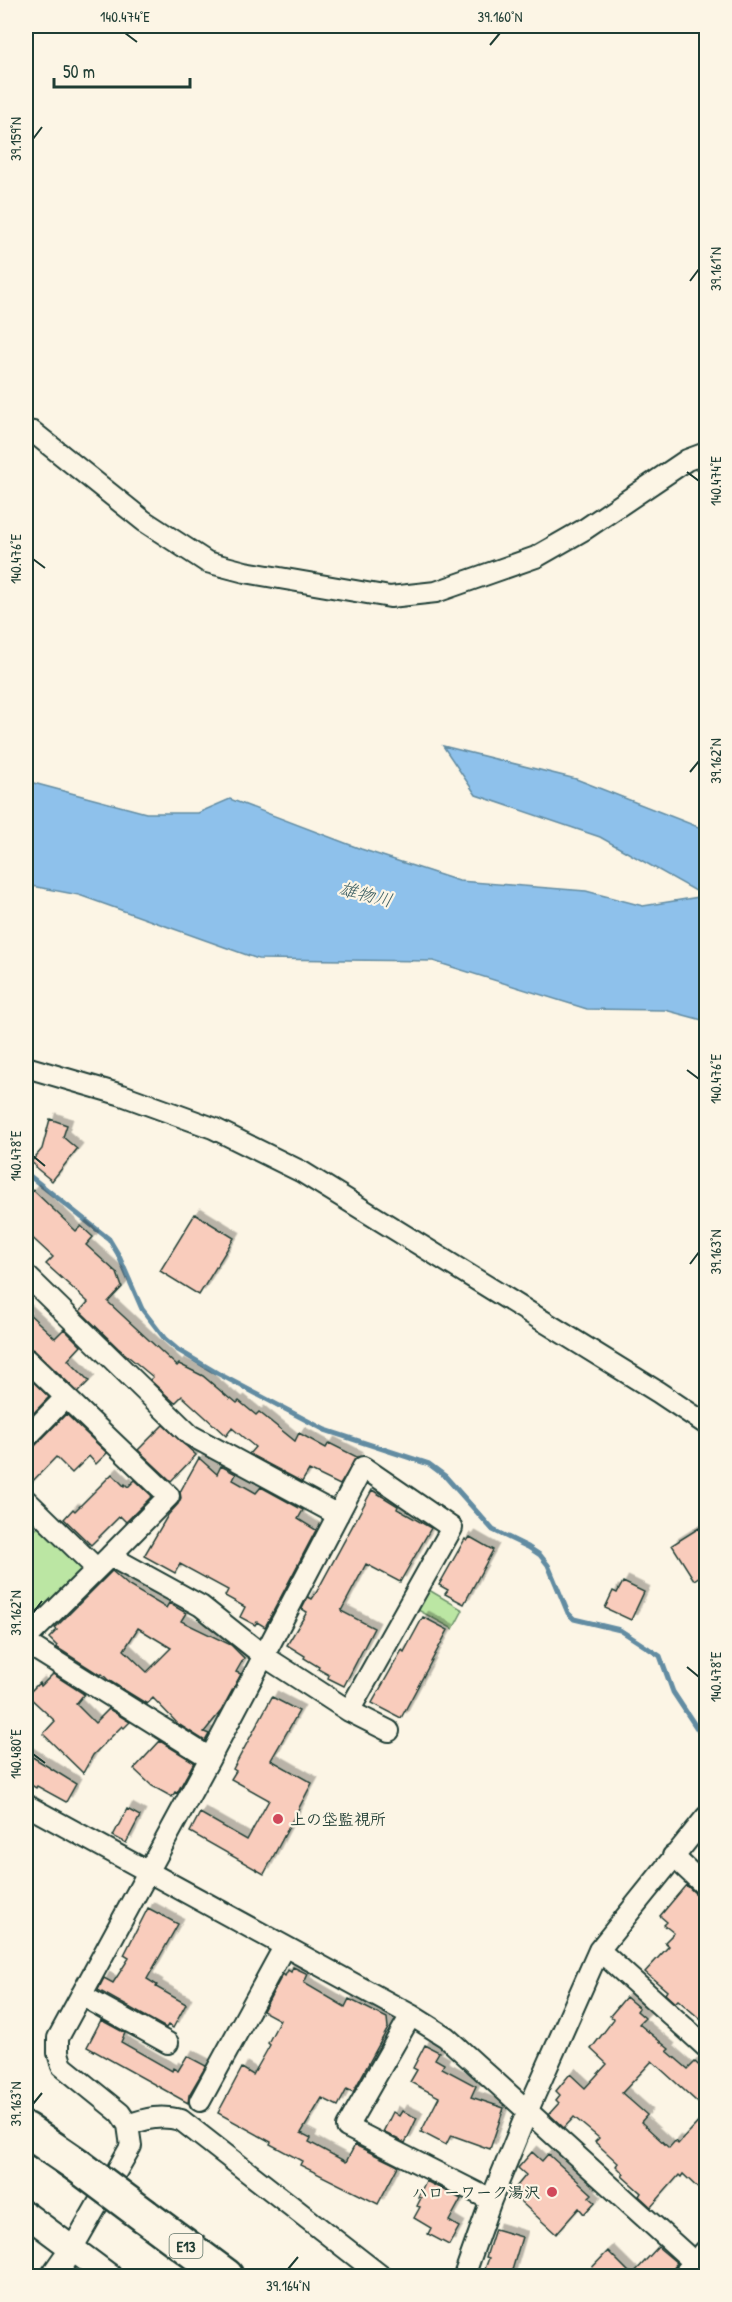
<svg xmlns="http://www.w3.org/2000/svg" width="732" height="2302" font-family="'Patrick Hand','Klee One',sans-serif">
<defs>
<filter id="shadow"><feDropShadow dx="5.5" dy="-5.5" stdDeviation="0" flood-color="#0004"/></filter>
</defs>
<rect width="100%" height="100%" fill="#fcf5e5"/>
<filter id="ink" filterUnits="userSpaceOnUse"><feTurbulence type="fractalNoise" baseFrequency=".0167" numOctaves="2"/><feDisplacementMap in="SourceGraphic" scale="12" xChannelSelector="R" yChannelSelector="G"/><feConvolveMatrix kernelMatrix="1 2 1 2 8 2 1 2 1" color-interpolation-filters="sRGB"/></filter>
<g filter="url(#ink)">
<path fill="#bbe6a3" stroke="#6d926c" stroke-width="1.5" d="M45,1519L96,1568L26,1639V1540Z
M429,1590L463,1610L453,1629L418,1610Z"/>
<path fill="#8ec1eb" stroke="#628ca2" stroke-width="1.5" d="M443,746L576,779L706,830V1021L665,1010L587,1009L433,961L258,959L79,895L26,885V781L146,813H198L230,799L361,849L459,881L586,891L643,906L705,896L600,837L476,795Z"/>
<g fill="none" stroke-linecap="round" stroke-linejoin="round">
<path stroke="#628ca2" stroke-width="5" d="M26,1173L109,1239L118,1254L142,1309L165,1339L178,1350L217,1373L325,1430L429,1464L445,1476L493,1530L528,1547L540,1555L548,1565L568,1613L574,1619L620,1630L660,1656L673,1692L706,1742"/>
</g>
<path fill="#f9ccbc" stroke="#1f3d34" stroke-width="1.5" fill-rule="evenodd" filter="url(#shadow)" d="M50,1119L67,1125L63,1137L77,1149L52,1181L35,1167L36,1166L31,1162L42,1149Z
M33,1190L76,1231L81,1226L93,1237L86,1245L117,1273L122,1287L108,1302L177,1366L179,1364L203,1376L230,1399L231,1398L237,1403L239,1401L256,1415L259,1412L295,1441L299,1433L326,1448L329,1443L357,1457L340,1485L309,1470L302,1482L249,1454L255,1447L232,1428L226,1436L182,1396L175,1403L150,1380L153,1377L118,1348L80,1311L88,1302L46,1264L53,1257L26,1232V1198Z
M195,1214L234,1238L199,1295L160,1271Z
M26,1311L55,1338L64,1329L81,1346L68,1360L89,1381L78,1392L34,1350L26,1347Z
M26,1375L49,1397L26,1421Z
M66,1414L107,1453L96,1464L89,1456L72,1473L56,1457L26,1488V1451L35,1446Z
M163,1425L196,1455L171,1481L138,1450Z
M199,1458L217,1474L221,1466L236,1474L233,1480L256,1493L261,1487L303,1510L298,1519L316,1530L265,1627L257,1622L255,1625L240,1617L245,1607L225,1596L228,1590L180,1564L175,1573L144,1556L168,1515L178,1504L181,1498L180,1492Z
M112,1474L124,1486L125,1484L128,1487L135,1480L152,1496L126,1522L120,1516L91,1545L64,1519L73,1509L75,1511Z
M372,1490L398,1506L397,1509L431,1528L400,1582L366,1564L341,1611L374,1628L344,1686L328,1678L329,1675L318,1669L319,1667L304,1658L305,1656L287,1645L307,1612L302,1609L308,1597L312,1599L316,1593Z
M699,1528L706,1539V1572L694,1580L672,1545Z
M470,1537L493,1550L464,1604L445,1594L448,1590L439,1585L465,1539L467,1541Z
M112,1571L129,1586L166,1608L169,1603L186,1613L181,1621L231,1645L244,1658L236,1672L241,1674L221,1711L204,1732L209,1734L205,1741L178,1724L153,1698L147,1704L108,1680L102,1674L100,1675L56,1647L57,1646L49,1638L57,1630L55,1628ZM138,1628L171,1648L147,1672L124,1650Z
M623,1582L644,1592L631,1620L605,1608L613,1591L617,1593Z
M423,1617L448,1630L401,1718L372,1703L402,1650L404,1652Z
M53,1674L84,1694L76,1704L95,1723L109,1709L130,1722L124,1728L122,1726L93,1755L83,1773L43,1734L55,1721L27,1695L39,1683L41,1686Z
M272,1697L299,1711L271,1760L312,1783L264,1874L190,1832L200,1813L247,1840L269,1800L231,1779L236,1771L233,1769Z
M160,1741L194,1762L177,1793L175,1792L172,1797L152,1786L134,1769Z
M26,1753L76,1784L66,1802L37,1786L36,1788L26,1782Z
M127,1809L140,1816L126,1843L113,1836Z
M686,1885L706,1903V2024L678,2000L675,2003L665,1994L667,1991L645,1972L669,1946L665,1942L674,1933L664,1925L667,1922L660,1916Z
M148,1908L178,1924L147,1979L157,1985L156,1987L186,2004L173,2028L168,2025L166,2028L98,1990L104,1978L113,1983L129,1958L124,1955Z
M293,1967L308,1974L304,1983L345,2007L349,1999L387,2018L388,2028L353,2092L347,2089L338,2106L322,2098L301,2133L311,2138L309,2142L346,2162L355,2145L398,2166L378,2204L300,2165L302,2161L270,2144L271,2142L218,2113L242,2068L253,2075L270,2045L268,2043L280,2020L263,2011L283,1974L285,1976L288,1970L291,1972Z
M626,1997L639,2008L637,2011L645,2018L639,2024L669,2049L667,2051L688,2069L695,2062L706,2072V2110L652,2061L622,2093L647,2115L641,2122L669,2148L675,2141L678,2144L706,2114V2196L683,2174L681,2177L679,2175L651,2207L639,2196L641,2193L622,2176L624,2174L616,2166L618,2163L595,2142L599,2138L574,2117L564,2128L549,2114L559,2103L556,2100L560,2095L556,2091L570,2074L585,2088L607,2064L591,2049L614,2019L610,2016Z
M101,2020L125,2033L121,2042L172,2071L173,2068L178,2071L187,2056L206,2066L189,2095L188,2103L87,2047Z
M425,2045L439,2052L435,2059L444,2064L442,2068L476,2086L471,2097L504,2108L490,2149L451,2135L446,2145L421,2132L439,2097L410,2082L417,2070L413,2068Z
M402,2111L417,2118L405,2143L383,2132L393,2112L399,2116Z
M532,2152L542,2161L548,2154L592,2194L589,2197L595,2202L584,2214L579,2208L556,2234L511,2193L526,2175L518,2168Z
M426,2181L461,2199L449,2221L459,2227L449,2245L428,2234L431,2228L414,2218L420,2207L417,2206L421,2198L418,2197Z
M495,2229L522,2237L510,2277H482L489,2258L486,2257Z
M658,2247L677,2263L665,2277H583L608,2251L629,2272L634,2273Z"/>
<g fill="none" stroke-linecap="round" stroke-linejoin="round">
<defs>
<path id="minor" d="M26,431L33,432L144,521L207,562L245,572L390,597L436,592L536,557L585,529L687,460L706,453
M26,1067L122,1095L213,1128L302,1172L658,1392L706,1424
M26,1275L190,1435L338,1515
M26,1359L169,1496L110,1556L201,1606L264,1656L349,1711L389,1731
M26,1438L65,1398
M26,1500L96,1568
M26,1639L110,1556
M26,1643L210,1758
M26,1805L411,2015L446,2037L706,2273
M673,1856L706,1887
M599,1950L706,2047
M81,1995L168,2043
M411,2015L347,2127L491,2200
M200,2101L284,1947
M128,2125C147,2118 161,2115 181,2120L381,2276
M72,2249L131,2146L128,2125L120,2113L62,2066L58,2053V2038L210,1758L363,1467L452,1528L349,1711
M464,2276L491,2200L528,2110L599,1950L706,1817
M682,2276L706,2250"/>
<path id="tertiary" d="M26,2214L109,2276
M53,2276L72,2249"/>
<path id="motorway" d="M26,2130L77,2165
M145,2216L226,2276"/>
</defs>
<use href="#minor" stroke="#1f3d34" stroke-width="24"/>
<use href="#tertiary" stroke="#1f3d34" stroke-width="28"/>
<use href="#motorway" stroke="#1f3d34" stroke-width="38"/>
<use href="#minor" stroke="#fcf5e5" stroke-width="20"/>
<use href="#tertiary" stroke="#fcf5e5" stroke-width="24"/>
<use href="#motorway" stroke="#fcf5e5" stroke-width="33"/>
<defs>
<path id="motorway-bridge" d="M77,2165L145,2216"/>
</defs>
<use href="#motorway-bridge" stroke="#1f3d34" stroke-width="38" stroke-linecap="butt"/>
<use href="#motorway-bridge" stroke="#fcf5e5" stroke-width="33"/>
</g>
</g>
<path fill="none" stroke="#1f3d34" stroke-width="2" d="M125,33L137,42M490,45L500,33M33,139L42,127M690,281L699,269M687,472L699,481M33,559L45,568M690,772L699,761M687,1070L699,1079M33,1156L45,1166M690,1264L699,1252M33,1613L42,1601M687,1667L699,1677M33,1754L45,1763M33,2104L42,2093M288,2269L298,2257"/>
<g fill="#d1495b" stroke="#fcf5e5" stroke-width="2">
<circle cx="278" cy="1819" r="6"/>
<circle cx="552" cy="2192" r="6"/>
</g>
<g text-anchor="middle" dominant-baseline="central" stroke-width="4.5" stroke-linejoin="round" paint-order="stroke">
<rect fill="#fcf5e5" stroke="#617469" stroke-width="1.5" x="169.5" y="2234" width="33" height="24" rx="4.5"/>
<g font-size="15" font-weight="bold" fill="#1f3d34">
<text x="186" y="2246">E13</text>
</g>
<g font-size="16" font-weight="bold" fill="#1f3d34" stroke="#fcf5e5" text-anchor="start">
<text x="290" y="1819">上の垈監視所</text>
<text x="540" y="2192" text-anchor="end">ハローワーク湯沢</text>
</g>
<g font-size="18" font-style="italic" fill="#3b5e62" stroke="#fcf5e5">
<text transform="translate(366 894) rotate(14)">雄物川</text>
</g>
</g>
<rect width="732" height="2302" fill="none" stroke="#fcf5e5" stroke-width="66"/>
<path d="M54 78v9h136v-9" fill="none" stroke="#1f3d34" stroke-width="3"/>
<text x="63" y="78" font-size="18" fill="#1f3d34" stroke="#fcf5e5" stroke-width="4.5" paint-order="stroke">50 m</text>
<rect x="33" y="33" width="666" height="2236" fill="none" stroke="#1f3d34" stroke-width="2"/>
<g font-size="15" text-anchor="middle" fill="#1f3d34">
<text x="125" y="22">140.474°E</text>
<text x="500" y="22">39.160°N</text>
<text transform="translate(16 139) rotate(-90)" y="5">39.159°N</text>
<text transform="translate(716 269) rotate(-90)" y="5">39.161°N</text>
<text transform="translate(716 481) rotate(-90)" y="5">140.474°E</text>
<text transform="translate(16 559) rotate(-90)" y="5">140.476°E</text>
<text transform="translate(716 761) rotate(-90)" y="5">39.162°N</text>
<text transform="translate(716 1079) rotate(-90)" y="5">140.476°E</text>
<text transform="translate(16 1156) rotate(-90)" y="5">140.478°E</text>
<text transform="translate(716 1252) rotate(-90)" y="5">39.163°N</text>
<text transform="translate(16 1613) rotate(-90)" y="5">39.162°N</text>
<text transform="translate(716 1677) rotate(-90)" y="5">140.478°E</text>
<text transform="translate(16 1754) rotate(-90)" y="5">140.480°E</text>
<text transform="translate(16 2104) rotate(-90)" y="5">39.163°N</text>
<text x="288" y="2291">39.164°N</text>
</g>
</svg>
